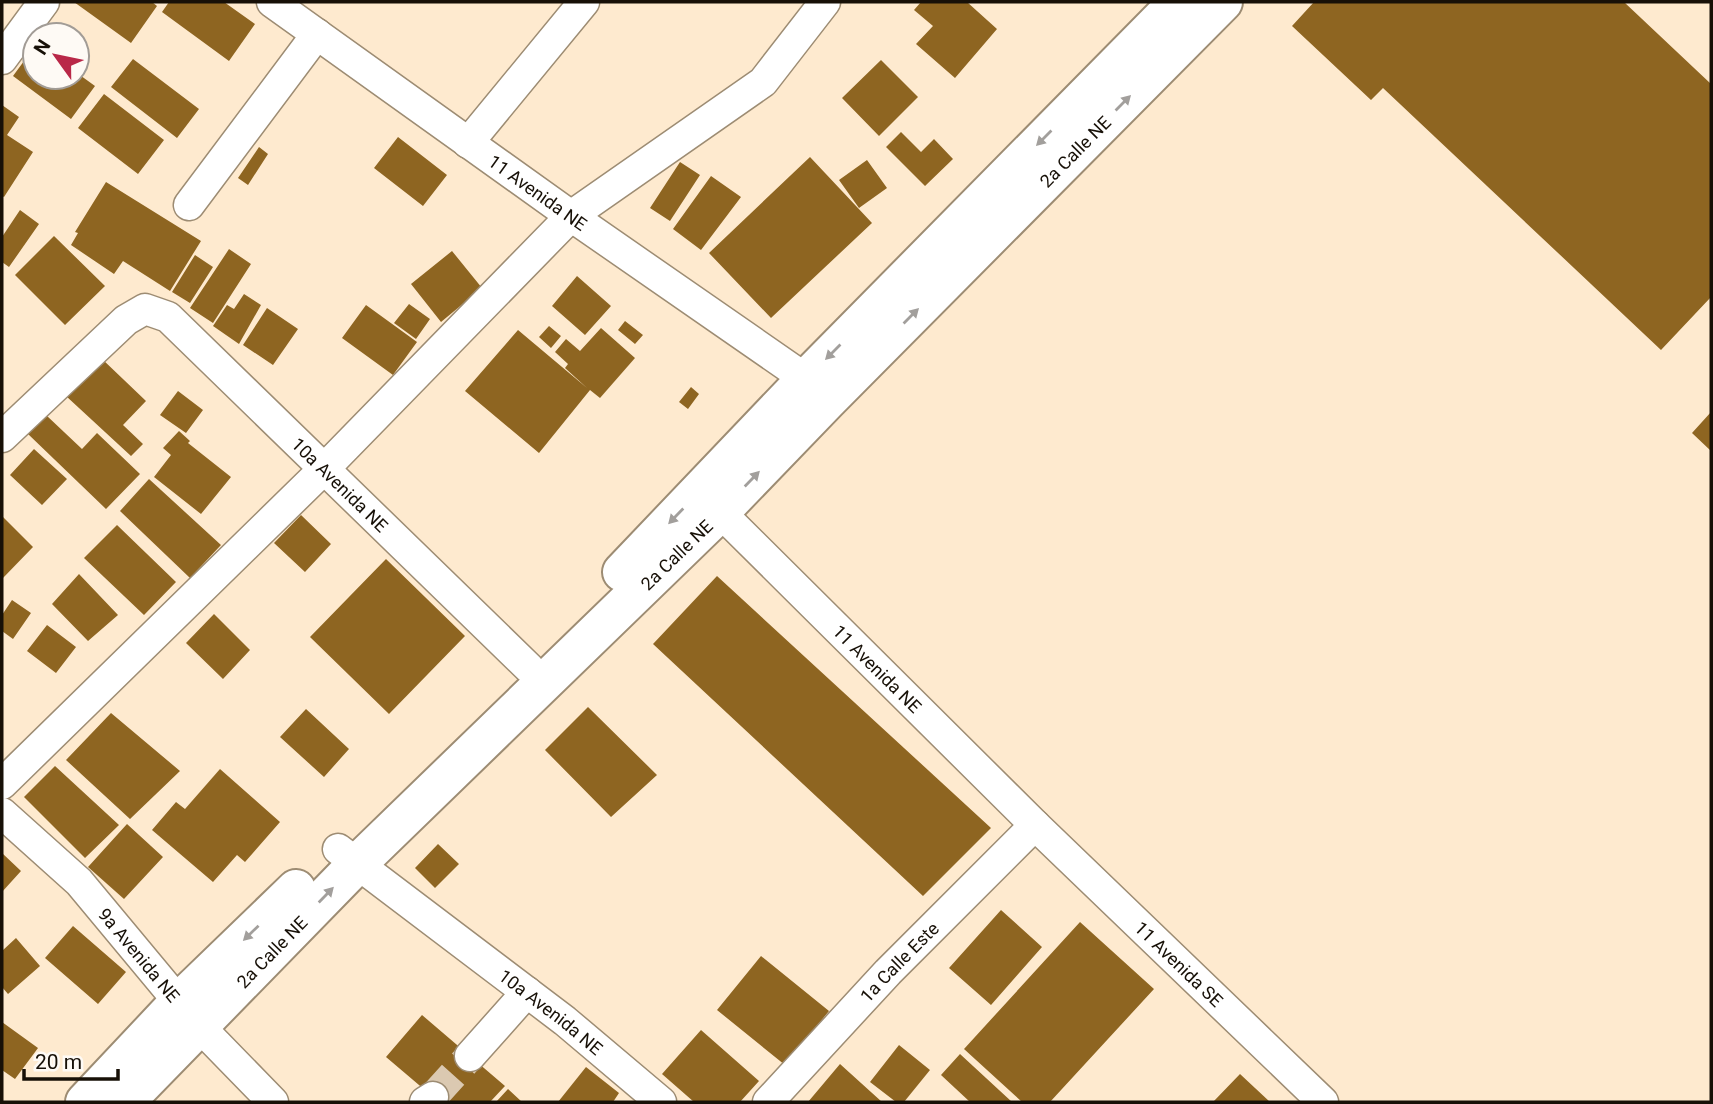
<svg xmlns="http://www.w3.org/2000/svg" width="1713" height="1104" font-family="Roboto,sans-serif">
<rect width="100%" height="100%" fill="#feeacf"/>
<path fill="#8e6521" d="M74,2H152L157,6L131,43Z
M169,2H224L255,24L229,61L162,12Z
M921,2H967L997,29L955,78L916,44L933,26L914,10Z
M1314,2H1624L1711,84V297L1661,350L1383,88L1371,100L1292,26Z
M35,46V77H77V73L95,86L71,119L13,76Z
M133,59L199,109L177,138L111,87Z
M881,60L918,97L879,136L842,98Z
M104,94L164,140L138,174L78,128Z
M2,105L19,117L7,135L33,152L4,197L2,196Z
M901,132L921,152L934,139L953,159L925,186L886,147Z
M398,137L447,175L423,206L374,168Z
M259,147L268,154L248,185L238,178Z
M810,157L872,223L771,318L709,253Z
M867,160L887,188L859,208L839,180Z
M680,162L700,175L670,221L650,208Z
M711,176L741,197L701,250L673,229Z
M106,182L201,241L170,291L123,261L114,274L71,245L78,233L75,232Z
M20,210L39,224L9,267L2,262V237Z
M54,236L105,286L65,325L15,275Z
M229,249L251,264L213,323L190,308Z
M452,251L482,288L441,322L411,284Z
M195,255L213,267L190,303L172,292Z
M577,276L611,306L585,335L552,306Z
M244,294L261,305L239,344L213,326L227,305L234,309Z
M409,304L430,319L416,339L394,323Z
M366,305L417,342L393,375L342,338Z
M267,308L298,329L273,365L243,345Z
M625,321L643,335L635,344L618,330Z
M549,326L561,336L551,348L539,337Z
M601,328L635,358L600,398L590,390L539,453L465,391L518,330L587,388L565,368L568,364L555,352L566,339L580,351Z
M101,358L146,401L123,425L143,444L131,456L66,396Z
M691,387L699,394L688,409L679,402Z
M178,391L203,410L186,433L160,415Z
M1711,412V451L1692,433Z
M46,415L82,449L97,433L140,474L106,509L28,434Z
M179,431L190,441L188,443L231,477L201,514L154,477L171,455L163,448Z
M34,449L67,479L42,505L10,475Z
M149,479L221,545L190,578L120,511Z
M301,515L331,544L305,572L274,543Z
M2,516L33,547L2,579Z
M117,525L176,582L144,615L84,558Z
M386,559L465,636L389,714L310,637Z
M79,574L118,615L88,641L52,604Z
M717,576L991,828L923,896L653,644Z
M12,600L31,613L13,639L2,631V615Z
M214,614L250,650L223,679L186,643Z
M47,625L76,647L56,673L27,651Z
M588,707L657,775L611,817L545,750Z
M306,709L349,749L324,777L280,737Z
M111,713L180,771L130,819L66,760Z
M55,766L119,825L85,858L24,797Z
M220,769L280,822L245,862L237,855L213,882L152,830L176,802L185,809Z
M127,824L163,857L124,899L88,867Z
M438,844L459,864L435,888L415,868Z
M2,853L21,871L2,892Z
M1001,910L1042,947L991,1005L949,968Z
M1080,922L1154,989L1050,1102H1022L964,1049Z
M73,926L126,972L98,1004L45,958Z
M16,938L40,966L8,994L2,987V951Z
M761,956L829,1011L785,1065L717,1010Z
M422,1015L505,1086L490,1102H439L386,1057Z
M2,1022L38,1048L15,1079L2,1070Z
M701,1030L759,1081L740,1102H694L662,1074Z
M899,1045L930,1070L904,1102H896L870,1082Z
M960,1054L1012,1102H970L941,1075Z
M840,1064L882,1102H808Z
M586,1067L619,1093L613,1102H558Z
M1240,1074L1270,1102H1213Z
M508,1089L522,1102H496Z"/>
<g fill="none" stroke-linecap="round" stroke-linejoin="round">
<path stroke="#dbc9b1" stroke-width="30" stroke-dasharray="30 15" stroke-linecap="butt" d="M433,1097L470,1056"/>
<defs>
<g id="minor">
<path id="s1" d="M272,2L571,216L806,379"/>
<path d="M2,59L44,2"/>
<path d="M468,143L584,2"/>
<path d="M189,205L317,34"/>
<path id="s2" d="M2,437L126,320L145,309L168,317L529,668"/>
<path id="s3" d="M720,512L1035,825L1323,1102"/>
<path d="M2,784L325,468L571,216L763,82L825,2"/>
<path id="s4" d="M2,813L79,882L198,1025L273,1102"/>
<path id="s5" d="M338,849L565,1021L661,1102"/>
<path d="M470,1056L527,992"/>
<path d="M425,1102L433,1097"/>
<path id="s6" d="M768,1102L888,972L1035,825"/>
</g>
<g id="major">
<path d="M622,572L806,379L1178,2"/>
<path d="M85,1102L179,1002L296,889"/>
<path id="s7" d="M125,1102L357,864L720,512L827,401L1223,2"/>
</g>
</defs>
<use href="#minor" stroke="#9d8c73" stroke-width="33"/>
<use href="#major" stroke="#9d8c73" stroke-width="42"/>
<use href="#minor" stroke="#fff" stroke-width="30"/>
<use href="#major" stroke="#fff" stroke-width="38"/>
</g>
<defs><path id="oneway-solid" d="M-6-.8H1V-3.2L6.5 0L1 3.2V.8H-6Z" transform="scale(1.75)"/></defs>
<g fill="#a29f9c">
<use href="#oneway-solid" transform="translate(1123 103) rotate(-45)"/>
<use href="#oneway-solid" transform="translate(1044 138) rotate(135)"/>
<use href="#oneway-solid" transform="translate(911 316) rotate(-45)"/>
<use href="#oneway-solid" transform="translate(833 352) rotate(135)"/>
<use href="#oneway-solid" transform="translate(752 479) rotate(-46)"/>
<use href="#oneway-solid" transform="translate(676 516) rotate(134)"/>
<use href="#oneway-solid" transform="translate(326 895) rotate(-46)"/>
<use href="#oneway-solid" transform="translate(251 933) rotate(136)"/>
</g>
<g text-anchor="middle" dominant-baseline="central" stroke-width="5" stroke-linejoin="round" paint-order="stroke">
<g font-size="18" fill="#171007" stroke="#fefaf5">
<text stroke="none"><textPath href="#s7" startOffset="1344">2a Calle NE</textPath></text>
<text stroke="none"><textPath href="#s1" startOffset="327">11 Avenida NE</textPath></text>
<text stroke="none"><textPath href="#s2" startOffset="457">10a Avenida NE</textPath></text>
<text stroke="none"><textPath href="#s7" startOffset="777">2a Calle NE</textPath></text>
<text stroke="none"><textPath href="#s3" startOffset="222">11 Avenida NE</textPath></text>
<text stroke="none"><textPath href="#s7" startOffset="210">2a Calle NE</textPath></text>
<text stroke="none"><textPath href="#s4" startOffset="198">9a Avenida NE</textPath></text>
<text stroke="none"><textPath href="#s6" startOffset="192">1a Calle Este</textPath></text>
<text stroke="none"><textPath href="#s3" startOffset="644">11 Avenida SE</textPath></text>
<text stroke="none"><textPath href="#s5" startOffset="268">10a Avenida NE</textPath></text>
</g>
</g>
<rect width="1713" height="1104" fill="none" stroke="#171007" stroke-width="7"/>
<g transform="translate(56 56) rotate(303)"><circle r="33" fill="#fefaf5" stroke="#a29c96" stroke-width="2"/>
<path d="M0-5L12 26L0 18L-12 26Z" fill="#b92848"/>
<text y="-10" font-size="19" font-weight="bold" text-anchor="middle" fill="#171007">N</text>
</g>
<path d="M24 1069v10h94v-10" fill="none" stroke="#171007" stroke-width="3.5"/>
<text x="35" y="1069" font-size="21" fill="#171007" stroke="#fefaf5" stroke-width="5" paint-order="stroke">20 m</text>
</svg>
